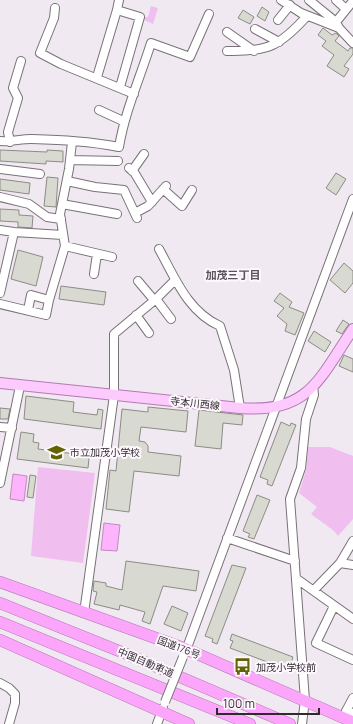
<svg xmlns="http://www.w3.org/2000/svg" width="353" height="724" font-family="Manrope,'Noto Sans JP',sans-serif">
<rect width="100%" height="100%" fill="#f1e9f1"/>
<path fill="#f0bfef" d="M151,6L158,8L153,24L144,20L145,17H148Z
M308,447H330L353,456V519L338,536L334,531L311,514L317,507L299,493L306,470Z
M38,467L95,473L83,563L31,556Z"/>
<path fill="#feb4fd" stroke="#c08bbf" d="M13,474L27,476L24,501L10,499Z
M104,523L120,525L117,551L101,550Z"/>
<path fill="#d8d9d0" stroke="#8c8c84" d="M262,7L269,12L265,21L257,16Z
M243,10L254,17L250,24L238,18Z
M323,28L332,35L336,33L339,36L335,41L348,51L350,48H353V54L344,66L349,69L344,77L327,66L334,55L322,46L326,41L318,35Z
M0,150L47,152V150L63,151V162L46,161V164L0,161Z
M336,173L346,179L336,195L326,188Z
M47,177L58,178L56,207L44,206Z
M0,179L30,183L29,194L0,190Z
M0,209L19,210V215L33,216L32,228L18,227V222L0,221Z
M18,250L43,257L36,286L11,279Z
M344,263L353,271V283L345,293L330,280Z
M61,286L106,292L104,305L59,299Z
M280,293L292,302L289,307L304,313L295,335L285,331L287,324L277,316L284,308L274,301Z
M343,320L349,324L342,334L336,331Z
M314,331L331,342L325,352L308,341Z
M344,355L353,359V372L339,366Z
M26,396L74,402L73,412L97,415L98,409L103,410L101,429L24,419Z
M148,407L188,411L186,432L141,427L139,441L145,442L148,446V452L181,456L179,476L134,471L129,512L106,509L110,470L116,471L122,409L148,412Z
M0,408L10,409L8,419H0Z
M199,410L243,415L242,425L223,423L221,449L195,446Z
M281,422L290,426L291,423L296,425L272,486L267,484L268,480L260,477Z
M21,432L34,434L33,442L39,443L38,449L82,455L83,448L90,449L88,468L17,459Z
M30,475L36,476L33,498L27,497Z
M257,495L270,500L254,539L248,537L250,534L243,531Z
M126,561L199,571L196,591L163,586L150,624L142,621L145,612L120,605L119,610L94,604L97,592L93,591L94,581L106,583V586L122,590Z
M232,565L246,568L217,644L212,642L213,639L205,636Z
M172,606L188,613L181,631L164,624Z
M232,634L293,657L291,663L288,662L286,669L230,648L233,641L230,640Z"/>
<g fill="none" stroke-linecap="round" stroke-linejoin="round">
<defs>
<path id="minor" d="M281,0L301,13L339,28L353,43
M309,0L336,22L339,28
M336,0L346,9
M55,8L54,18L40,53L61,64L134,94
M117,10L119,0
M278,20L290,5
M336,22L353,1
M255,29L279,42
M227,32L254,51
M227,51C268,52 280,46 307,16
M97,77L117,10L140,17L120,87
M99,110L123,121
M0,141C11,142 20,139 31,139C60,140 90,141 119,147C125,111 140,78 151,43L190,57L209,14
M10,142L8,132L18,98L13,88L21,61
M70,160L118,161
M129,168L134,172L152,202
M0,169L40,174
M132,171L144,154
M67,181L95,187L124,190L137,218
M163,189L182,206L192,190
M0,197L29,204L47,217L61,219
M62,204L117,214
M135,213L148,206L166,186
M0,230L14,232L63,235
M65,246L112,257
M159,249C175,278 188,312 220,326L234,370L240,408
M94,274L97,254
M138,281L154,300
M0,293L14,232
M156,299L171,319
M0,304L46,315L49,300
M28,310L31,295L49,300L65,246L60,214L69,169L72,142
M136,315L149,333
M0,427L12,428
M0,483L20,386
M227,538L295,561
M340,563L353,565
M297,579L353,619
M314,590L340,563L353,541
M334,606L316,643L353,660
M84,613L114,395V334L156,299L175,280
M185,653L353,199
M0,683L9,688L15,694V703L9,724
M346,711L353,698
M343,718L346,711L353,713
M157,724L163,708
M302,724L305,700L290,499L301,468L306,419L314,395L313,386"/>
<path id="major" d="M0,383L240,408C309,414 319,379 353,329"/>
<path id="highway" d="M0,582L186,649L353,722
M0,603L124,653L290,724
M0,622L250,724
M0,640L189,724"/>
</defs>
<use href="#minor" stroke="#797278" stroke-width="10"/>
<use href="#major" stroke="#b37bb3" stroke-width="12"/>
<use href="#highway" stroke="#b37bb3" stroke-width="12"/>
<use href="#minor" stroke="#fff" stroke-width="8"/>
<use href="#major" stroke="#fdcafd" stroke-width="10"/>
<use href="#highway" stroke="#fba6fb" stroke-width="11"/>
<defs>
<path id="minor-bridge" d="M165,702L183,657"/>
</defs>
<use href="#minor-bridge" stroke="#797278" stroke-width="10" stroke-linecap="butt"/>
<use href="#minor-bridge" stroke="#fff" stroke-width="8"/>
</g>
<defs>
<symbol id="school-bare" viewBox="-9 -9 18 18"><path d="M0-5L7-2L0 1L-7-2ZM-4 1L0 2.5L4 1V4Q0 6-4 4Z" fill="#616400" stroke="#fef7fe" stroke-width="2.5" paint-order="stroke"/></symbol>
<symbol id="bus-bare" viewBox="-9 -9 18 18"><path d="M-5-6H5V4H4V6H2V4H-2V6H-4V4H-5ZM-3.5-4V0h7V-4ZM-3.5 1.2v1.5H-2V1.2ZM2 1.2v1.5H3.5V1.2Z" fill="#616400" stroke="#fef7fe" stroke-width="2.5" paint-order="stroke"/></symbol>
</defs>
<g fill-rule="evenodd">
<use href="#school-bare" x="44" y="440" width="25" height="25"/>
<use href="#bus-bare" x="230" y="654" width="25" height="25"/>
</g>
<g text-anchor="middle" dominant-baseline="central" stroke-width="4" stroke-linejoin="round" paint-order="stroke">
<g font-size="10" fill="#2e2b2e" stroke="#fef7fe">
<text transform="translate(195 403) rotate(6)">寺本川西線</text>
<text transform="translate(179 647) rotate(21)">国道176号</text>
<text transform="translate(146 662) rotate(23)">中国自動車道</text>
</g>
<g font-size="10" fill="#2e2b2e" stroke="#fef7fe" text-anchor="start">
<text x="70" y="452">市立加茂小学校</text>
<text x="256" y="667">加茂小学校前</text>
</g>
<g font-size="11" font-weight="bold" fill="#5a5359" stroke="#fef7fe">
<text x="233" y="274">加茂三丁目</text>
</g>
</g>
<path d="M217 708v6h102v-6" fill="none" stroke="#2e2b2e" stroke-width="2"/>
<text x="223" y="708" font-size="12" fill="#2e2b2e" stroke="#fef7fe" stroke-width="3" paint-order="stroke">100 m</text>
</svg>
